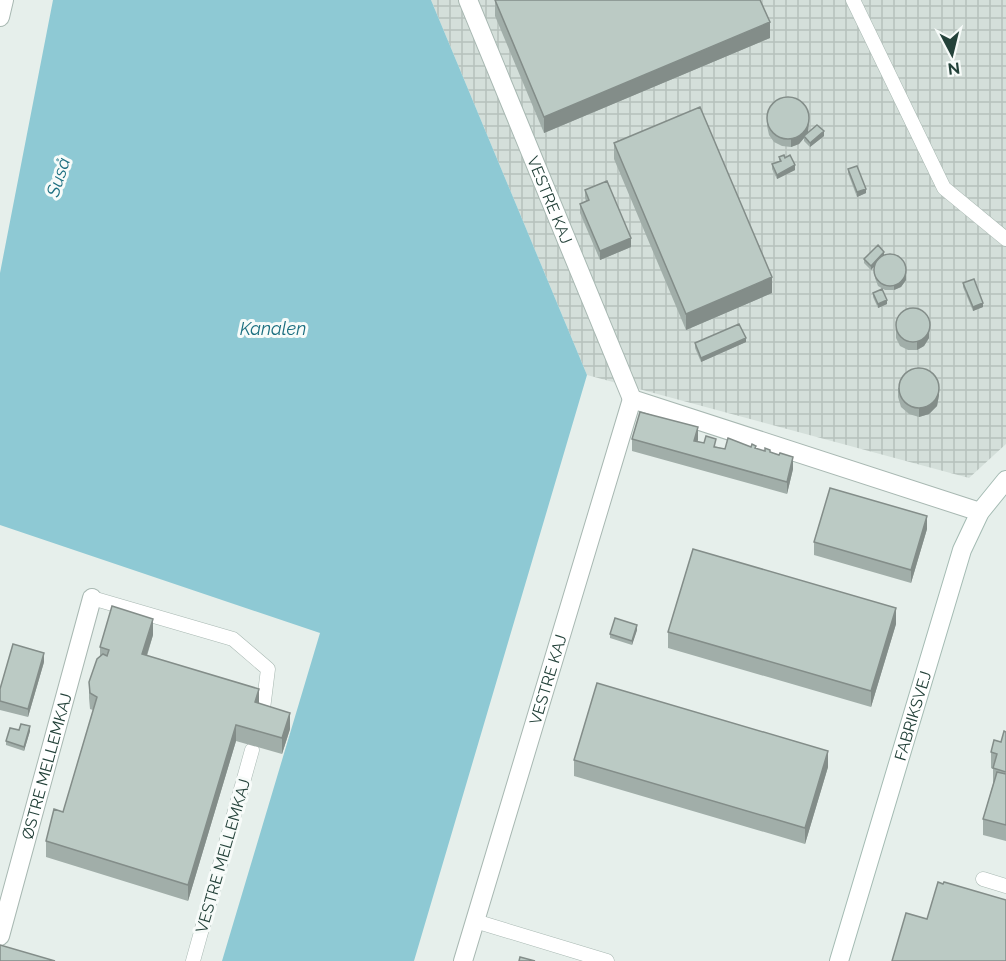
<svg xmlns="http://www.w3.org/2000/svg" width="1006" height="961" font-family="Raleway,sans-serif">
<defs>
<pattern id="industrial-grid" width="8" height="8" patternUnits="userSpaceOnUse" patternTransform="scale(1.5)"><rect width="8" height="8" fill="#d4dfda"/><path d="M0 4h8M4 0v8" fill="none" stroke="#b6c1bc"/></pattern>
</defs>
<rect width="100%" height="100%" fill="#e6efeb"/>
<path fill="url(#industrial-grid)" d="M431,0H1006V444L969,478L587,375Z"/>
<path fill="#8ec9d4" d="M53,0H431L587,375L414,961H222L320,633L0,525V273Z"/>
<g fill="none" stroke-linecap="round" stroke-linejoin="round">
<defs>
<path id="lane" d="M853,0L944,188L1006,239
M92,598L233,639L268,669L262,717
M983,879L1006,886
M475,921L607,961
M193,961L252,750"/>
<g id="street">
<path id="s1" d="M468,0L632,399"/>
<path d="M0,17L4,0"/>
<path id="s2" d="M0,936L92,598"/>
<path id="s3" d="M463,961L632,399L980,512"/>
</g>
<g id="secondary">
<path id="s4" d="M839,961L962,550L980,512L1006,480"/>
</g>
</defs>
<use href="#lane" stroke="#a8b8b2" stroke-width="15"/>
<use href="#street" stroke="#a8b8b2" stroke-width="20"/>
<use href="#secondary" stroke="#a4bbb3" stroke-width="20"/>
<use href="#lane" stroke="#fff" stroke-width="14"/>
<use href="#street" stroke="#fff" stroke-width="18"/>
<use href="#secondary" stroke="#fff" stroke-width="18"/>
</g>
<path fill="#a1aea9" d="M495,0L770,38L544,133L495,16Z
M767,117L809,124L808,133L824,136L810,147L804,141V138L799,144L791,147L782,146L774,142L769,135L767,126Z
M614,143L772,293L686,330L614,159Z
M779,157L795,170L777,179L772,169V164L779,161Z
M848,169L866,193L857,197L848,173Z
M585,190L631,247L600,260L580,213V204L586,201L585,198Z
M884,256L906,280L901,287L894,290H885L878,286L875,278V265L871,270L864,263V259Z
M963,283L983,307L973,311L963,287Z
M873,293L887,304L878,308L873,297Z
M896,329H929V338L924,346L917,350H908L900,346L896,338Z
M746,342L701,362L695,348V343Z
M898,388L939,395L937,406L929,414L919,417L909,414L901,407L898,397Z
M632,439L698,440L697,441L725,449L756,448L793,469L787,494L632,451Z
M927,529L911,583L814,555V542Z
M896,624L871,707L668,648V632Z
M637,630L632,645L610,638V634Z
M153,635L147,656L259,704L290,729L282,754L236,741L188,901L46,857V841L63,812L93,710L90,709L89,698V682L100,657V647Z
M44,662L28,717L0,710V689Z
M19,730L30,731L24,751L6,745V741Z
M1006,732V841L983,835V819L993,784V769L991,768V752L1001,742Z
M574,760L828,767L805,844L574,776Z"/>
<path fill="#838d89" d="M770,22V38L544,133V117Z
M809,116L808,133L804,136V138L799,144L791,147V138Z
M824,131V136L810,147V143Z
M795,165V170L777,179V175Z
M866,189V193L857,197V192Z
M631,238V247L600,260V251Z
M884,252V256L871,270V266Z
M906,267V280L901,287L894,290V286Z
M772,277V293L686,330V314Z
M887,300V304L878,308V304Z
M983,303V307L973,311V307Z
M929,330V338L924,346L917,350V342Z
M746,338V342L701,362V358Z
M939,387V395L937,406L929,414L919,417V408Z
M698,427V440L694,453V441Z
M793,457V469L787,494V482Z
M927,516V529L911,583V570Z
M896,608V624L871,707V691Z
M153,619V635L142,670V654Z
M637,625V630L632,645V641Z
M44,653V662L28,717V709Z
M259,689V705L255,702Z
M290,713V729L282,754V738Z
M236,725V741L188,901V885Z
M30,726V731L24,751V747Z
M828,751V767L805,844V828Z"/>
<path fill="#bbcac4" stroke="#838d89" stroke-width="1.5" d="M495,0H760L770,22L544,117Z
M767 118a21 21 0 1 1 42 0a21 21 0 1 1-42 0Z
M700,107L772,277L686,314L614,143Z
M817,125L824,131L810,143L804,136Z
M784,155L785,158L790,155L795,165L777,175L772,164L781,161L779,157Z
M857,166L866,189L857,192L848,169Z
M607,181L631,238L600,251L580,204L589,200L585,190Z
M878,245L884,252L871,266L864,259Z
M874 270a16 16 0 1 1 32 0a16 16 0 1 1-32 0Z
M974,279L983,303L973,307L963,283Z
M882,289L887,300L878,304L873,293Z
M896 325a17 17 0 1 1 34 0a17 17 0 1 1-34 0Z
M739,324L746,338L701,358L695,343Z
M899 388a20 20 0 1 1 40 0a20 20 0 1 1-40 0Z
M640,412L698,427L694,441L704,443L706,436L716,439L714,447L725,449L728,438L751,447L752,444L756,446L755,448L765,451V448L770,450V452L779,455L780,453L793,457L787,482L632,439Z
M830,488L927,516L911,570L814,542Z
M693,549L896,608L871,691L668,632Z
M112,606L153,619L142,654L259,689L255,702L290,713L282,738L236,725L188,885L46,841L54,809L63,812L97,697L90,693L89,682L97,659L103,654L107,656L109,650L100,647Z
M615,618L637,625L632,641L610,634Z
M13,644L44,653L28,709L0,701V689Z
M597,683L828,751L805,828L574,760Z
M21,724L30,726L24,747L6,741L10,728L19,730Z
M1004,731L1006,732V772L993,768L997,754L991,752L994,740L1001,742Z
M997,772L1006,774V825L983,819Z
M938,882L943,884L944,882L1006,900V961H892L906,913L927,919Z
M0,945L55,961H0Z
M520,957L535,961H519Z"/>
<g text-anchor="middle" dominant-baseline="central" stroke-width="6" stroke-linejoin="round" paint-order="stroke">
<g font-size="16" fill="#24423a" stroke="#f7fbf9">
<text stroke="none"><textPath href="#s1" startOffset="216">VESTRE KAJ</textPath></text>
<text stroke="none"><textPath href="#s3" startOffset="294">VESTRE KAJ</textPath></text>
<text stroke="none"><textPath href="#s4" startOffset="256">FABRIKSVEJ</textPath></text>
<text stroke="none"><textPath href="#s2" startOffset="176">ØSTRE MELLEMKAJ</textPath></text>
<text transform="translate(223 856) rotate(-74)">VESTRE MELLEMKAJ</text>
</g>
<g font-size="18" font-style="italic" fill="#1c6f80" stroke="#f7fbf9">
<text transform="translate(58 177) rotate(-72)">Suså</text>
<text x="273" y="328">Kanalen</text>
</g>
</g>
<g transform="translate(952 54) rotate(173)" stroke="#f7fbf9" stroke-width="4.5" paint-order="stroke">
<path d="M0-4.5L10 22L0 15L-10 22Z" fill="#24423a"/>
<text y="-9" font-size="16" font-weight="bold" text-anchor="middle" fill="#24423a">N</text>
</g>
</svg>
